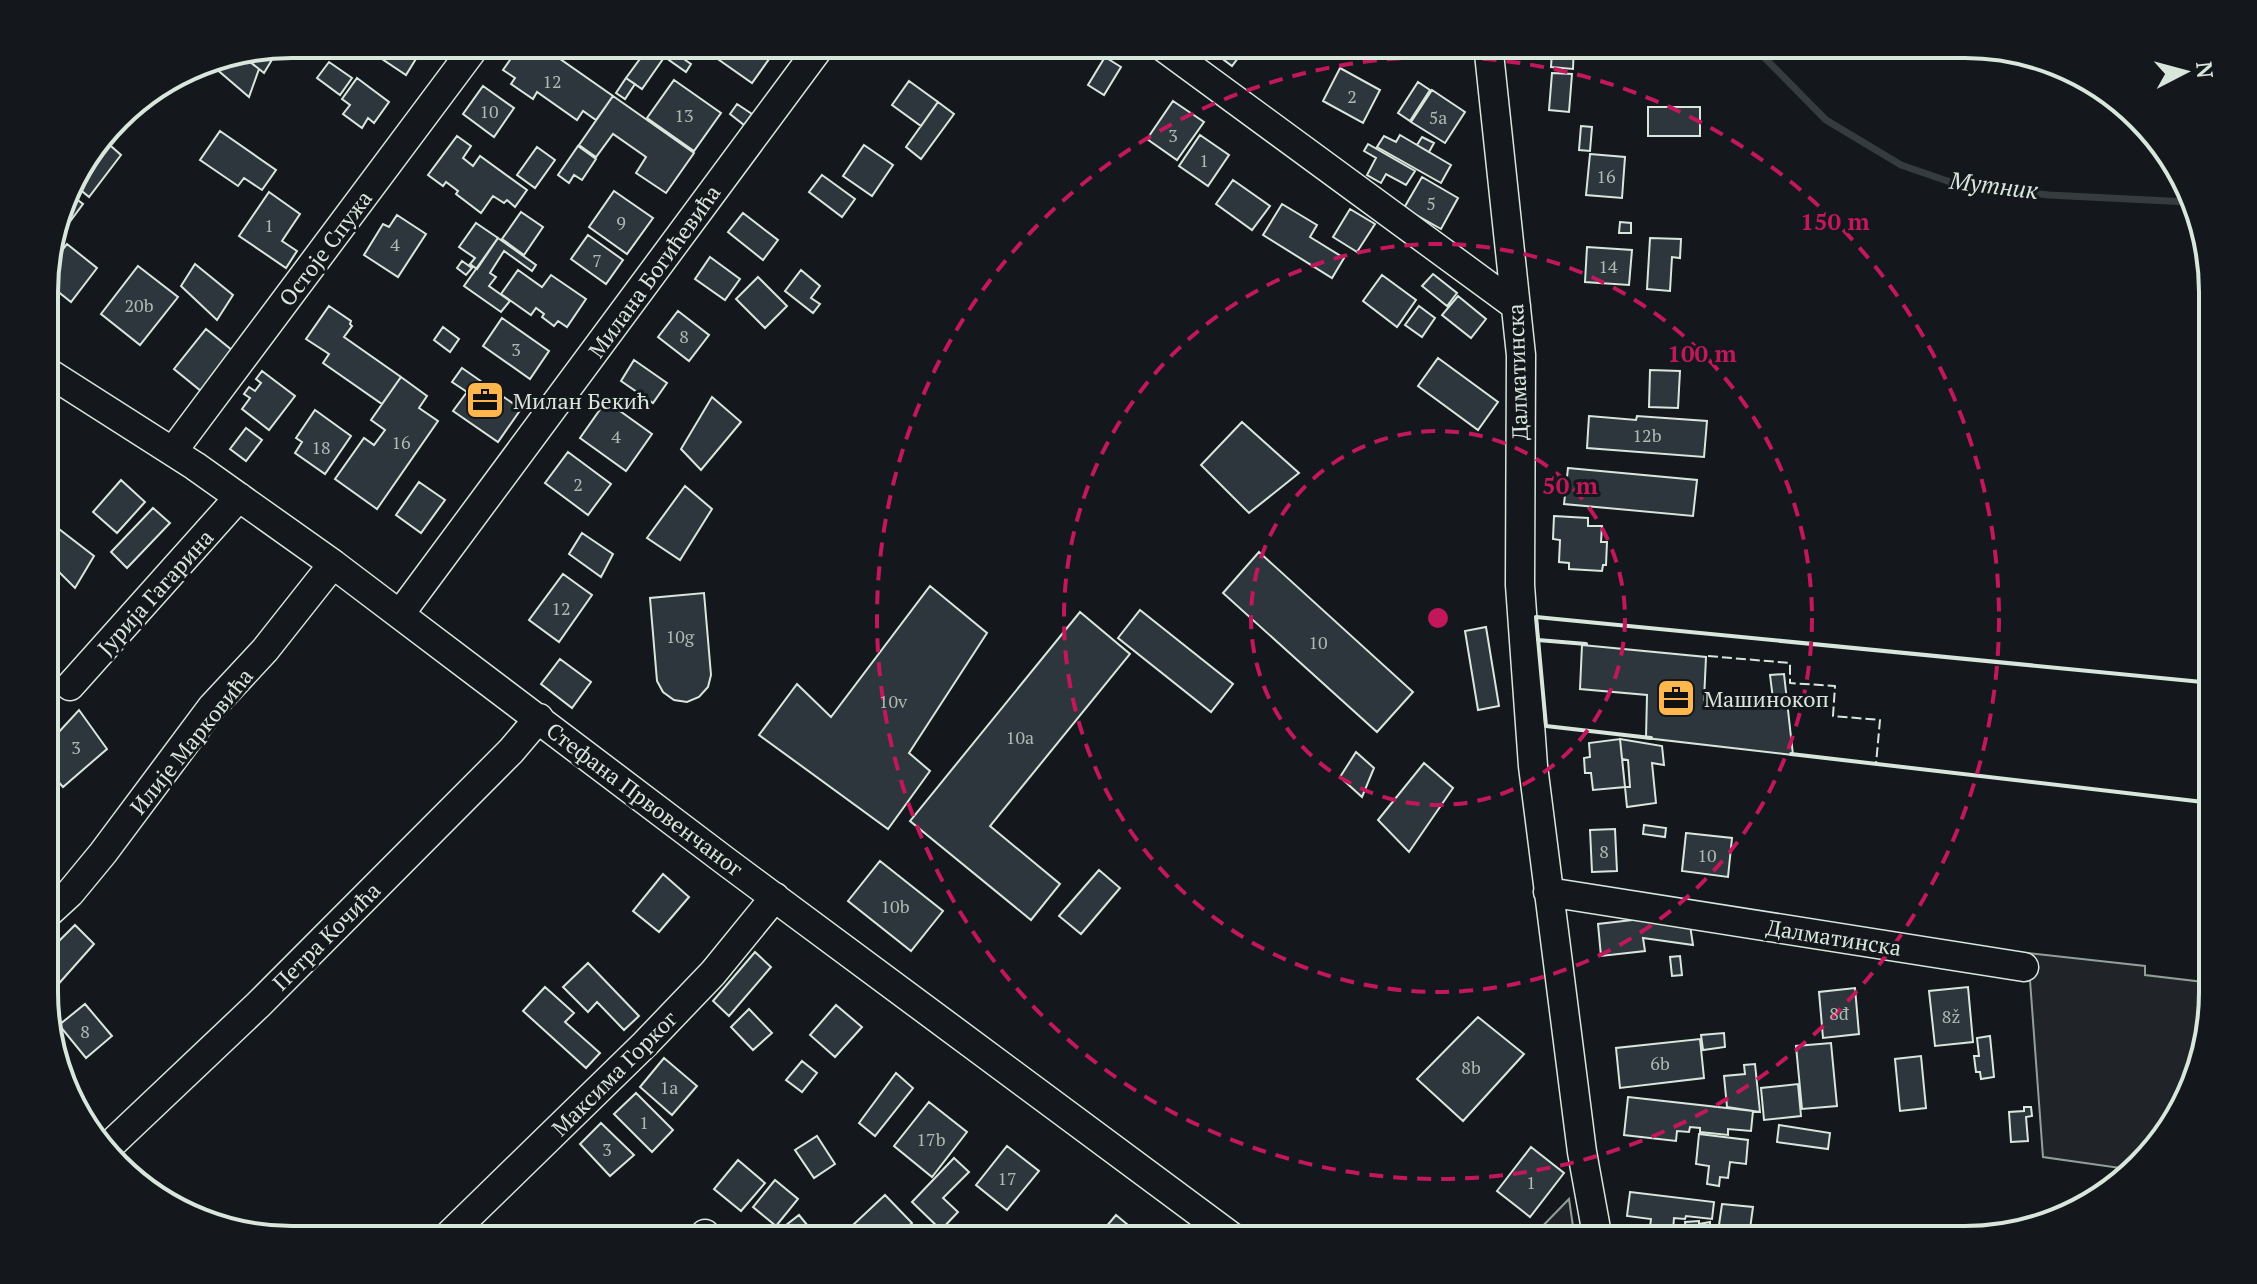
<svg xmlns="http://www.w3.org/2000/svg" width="2257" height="1284" font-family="'PT Serif',serif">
<rect width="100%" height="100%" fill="#14181c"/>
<path fill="#202428" stroke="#939e99" stroke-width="2" d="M2028,953L2145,966V975L2212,983V1008L2180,1116L2127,1169L2043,1157Z
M1569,1199L1575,1240H1529Z"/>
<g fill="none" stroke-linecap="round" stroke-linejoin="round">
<path stroke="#363b3e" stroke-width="7" d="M1751,44L1826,120L1901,165L1956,184L2049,195L2188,202"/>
</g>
<path fill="#2c363c" stroke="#d8e6dc" stroke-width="2" d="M375,44H414L422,49L406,75L370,51Z
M521,44H533L548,55L550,52L613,96L596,120L583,111L577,120L537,92L533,99L511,84L515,78L503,70Z
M704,44H756L772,55L752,83L712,55L714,51Z
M947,44H970L963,54Z
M1013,44H1037L1033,53Z
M1209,44H1254L1248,53L1244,50L1232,66L1216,54L1218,51Z
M1326,44H1334L1342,48L1339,53L1325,46Z
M1547,44H1574L1573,69L1551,67L1552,52L1546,51Z
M1325,46L1339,53L1336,58L1323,51Z
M270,48L276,53L264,73L240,54Z
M648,48L663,59L642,89L626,78Z
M675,53L691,64L686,72L669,60Z
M240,54L259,69L249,97L207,61Z
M1105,57L1121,67L1104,95L1088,85Z
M329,62L352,78L340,95L317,78Z
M1340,68L1380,90L1363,123L1323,101Z
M1552,73L1572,74L1569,112L1549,110Z
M357,78L389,102L374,123L368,118L362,128L343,114L350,105L342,99Z
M626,78L635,84L625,99L616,93Z
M674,80L721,113L694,151L647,118Z
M909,81L938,102L921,126L892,105Z
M1418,82L1430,90L1410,121L1398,113Z
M483,86L514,108L494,137L463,114Z
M1432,90L1465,112L1445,143L1411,122Z
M613,96L694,153L666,193L636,173L646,157L613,134L596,157L579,145Z
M1173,101L1204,122L1177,160L1147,139Z
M938,102L954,114L921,159L906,147Z
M737,104L752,114L744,125L730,114Z
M1648,107H1700V136H1648Z
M1581,126L1592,127L1590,151L1579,150Z
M220,131L276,170L262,190L244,178L238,186L200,160Z
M1200,135L1229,155L1208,186L1179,166Z
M1400,135L1451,165L1441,183L1377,147L1384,136L1396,142Z
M457,136L471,146L463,158L473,166L480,156L527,190L515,207L507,200L504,203L493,196L481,213L456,194L458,191L446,182L443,186L428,175Z
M1422,137L1434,143L1429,152L1417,145Z
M103,139L121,155L89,197L70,181Z
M1368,144L1415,171L1406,185L1386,174L1381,183L1367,175L1376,158L1364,151Z
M864,145L893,165L872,196L843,176Z
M578,146L596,159L582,180L574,175L569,183L558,175Z
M537,147L555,160L535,188L517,175Z
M1590,154L1625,157L1622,198L1586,195Z
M822,175L855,199L842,217L809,192Z
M1422,177L1458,198L1441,229L1404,208Z
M1233,180L1270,206L1252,230L1216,204Z
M614,191L653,218L627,254L589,227Z
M67,192L83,204L60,235L55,232Z
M269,192L300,214L282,241L297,251L286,268L239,236Z
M1282,204L1317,225L1310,237L1344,258L1332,278L1263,235Z
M1350,209L1375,224L1357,252L1333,237Z
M521,212L543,227L524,255L502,239Z
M743,213L778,240L763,260L728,232Z
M397,215L426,234L398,277L364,255L383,224L389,227Z
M1620,222L1631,223V233H1619Z
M476,223L498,238L477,269L470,264L475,258L459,247Z
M588,235L623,260L606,284L571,259Z
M498,238L536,265L532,271L504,251L490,273L496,277L489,286L510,301L501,312L464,286Z
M1650,238L1681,239L1680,258L1672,257L1670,291L1647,289Z
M67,244L97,268L71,302L46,282V270Z
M1587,247L1632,250L1629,285L1585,282Z
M710,257L740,279L725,300L695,279Z
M462,261L472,268L466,275L457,268Z
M195,264L233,295L217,320L181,286Z
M138,266L178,297L140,345L101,314Z
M518,270L542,287L551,275L586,299L567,327L558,321L554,326L542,317L544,314L536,308L531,315L501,294Z
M801,270L820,286L811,298L820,304L813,313L785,291Z
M1433,274L1457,293L1447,306L1422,286Z
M1382,275L1416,300L1397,327L1363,301Z
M758,277L787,306L765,328L736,299Z
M1458,296L1486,319L1471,338L1442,315Z
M329,306L351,321L350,324L352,326L344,337L401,377L382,404L323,363L329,354L306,339Z
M1419,306L1435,318L1422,337L1405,325Z
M678,311L709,335L689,361L658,337Z
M502,318L549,351L530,379L483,346Z
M443,327L459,339L450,352L434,340Z
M206,329L233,351L201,391L174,369Z
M1438,358L1498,402L1478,430L1418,386Z
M634,360L667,383L653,403L621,381Z
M462,368L521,409L498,442L453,411L467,392L452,382Z
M1650,370L1680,371L1678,408L1649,407Z
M262,371L295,396L269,430L242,409L250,398L244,394L249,387L255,391L261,383L256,379Z
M401,377L427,396L419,408L438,421L377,509L335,479L364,438L374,445L385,430L371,420Z
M712,397L741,422L701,470L681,449Z
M606,401L652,434L626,471L580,438Z
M315,410L351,436L325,474L295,453L302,442L296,438Z
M1589,416L1636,420L1637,416L1707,421L1704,457L1587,448Z
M1242,422L1299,473L1249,513L1201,465Z
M246,428L262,440L246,461L230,449Z
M568,452L611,484L588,515L545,483Z
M1568,468L1697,480L1693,516L1564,504Z
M121,480L145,502L117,533L93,512Z
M419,482L445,500L421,533L396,515Z
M685,486L712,509L680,560L647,538Z
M153,508L170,523L127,568L111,552Z
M1554,516L1588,518V526H1602L1601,542H1607L1606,565H1603L1602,571L1569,569V563L1559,562L1560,540L1553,539Z
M59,529L94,556L75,588L46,559V541Z
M582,533L613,554L601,577L569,554Z
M1259,552L1413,692L1377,732L1223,593Z
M563,574L592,595L559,642L529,620Z
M930,586L987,633L909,753L930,771L888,829L759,735L797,684L831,717Z
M704,593L711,675L708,687L699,697L687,702L674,700L663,692L657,681L650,598Z
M1140,610L1233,684L1211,712L1118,638Z
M1080,612L1130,654L990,826L1060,884L1031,920L910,821Z
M1486,627L1499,706L1478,710L1465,631Z
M1582,645L1706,657L1704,700L1774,707L1770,675L1784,674L1793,755L1646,738L1647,695L1580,689Z
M560,659L591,682L572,708L541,684Z
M79,710L107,749L63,787L46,768V746Z
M1620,739L1625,787L1593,790L1591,773H1585L1584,758L1590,757L1589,743Z
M1620,739L1662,746L1664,765L1652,763L1656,803L1627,807L1625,787H1630L1628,760L1622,759Z
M1356,752L1374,768L1362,797L1340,777Z
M1424,763L1453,788L1409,852L1378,820Z
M1644,825L1666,828L1665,837L1643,834Z
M1615,829L1617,871L1592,872L1590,830Z
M1686,833L1732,838L1728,877L1682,871Z
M880,861L943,911L911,951L848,901Z
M1099,870L1120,888L1081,934L1059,916Z
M663,874L689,897L659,932L633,911Z
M1641,919L1690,925L1693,945L1643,938L1645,951L1601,956L1598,924Z
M75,925L94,944L46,998V954Z
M755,952L771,967L729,1016L713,1001Z
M1680,956L1682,975L1672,976L1670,957Z
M588,963L639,1016L624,1030L597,1002L588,1012L563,987Z
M545,987L574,1013L565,1022L600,1053L586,1068L523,1011Z
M1968,987L1973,1042L1935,1046L1929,991Z
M1855,988L1859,1034L1823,1038L1819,992Z
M85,1004L112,1036L86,1058L59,1025Z
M836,1005L862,1027L835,1057L810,1035Z
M749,1009L772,1033L753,1050L731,1027Z
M1478,1017L1524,1054L1463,1121L1417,1079Z
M1724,1033L1725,1047L1703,1050L1701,1035Z
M1990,1036L1994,1077L1981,1079L1980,1072H1976L1974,1056H1979L1977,1038Z
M1700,1039L1704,1078L1620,1088L1616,1048Z
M1831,1043L1837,1106L1802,1109L1796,1046Z
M1921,1056L1926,1108L1900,1111L1895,1059Z
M664,1058L697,1086L672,1115L640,1087Z
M802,1061L817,1073L802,1092L786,1080Z
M1755,1064L1760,1112L1727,1107L1724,1076L1745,1074L1744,1065Z
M896,1073L913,1088L875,1136L859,1123Z
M1798,1084L1801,1116L1764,1120L1761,1088Z
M636,1093L673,1130L652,1152L614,1114Z
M1628,1097L1753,1111L1751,1131L1728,1129V1135L1700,1132V1128L1690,1127L1689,1132L1677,1131L1676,1141L1624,1135Z
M929,1102L967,1132L932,1177L894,1146Z
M2024,1107H2031L2032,1116L2026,1117L2028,1141L2011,1142L2009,1112L2024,1111Z
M601,1123L634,1155L610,1176L580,1144Z
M1779,1125L1830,1133L1828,1149L1777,1142Z
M1699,1134L1748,1140L1746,1164L1730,1162L1728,1178L1720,1177L1719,1186L1707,1184L1709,1166L1696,1164Z
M817,1136L835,1164L814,1178L795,1150Z
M1007,1146L1039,1171L1007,1210L976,1185Z
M1531,1147L1564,1173L1530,1217L1497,1191Z
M954,1158L969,1172L943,1198L958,1212L941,1230L912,1202Z
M738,1160L765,1183L741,1211L714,1189Z
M775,1180L798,1199L776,1226L753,1207Z
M1630,1192L1714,1202L1712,1219L1686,1216L1685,1219L1674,1218L1673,1230L1650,1227L1651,1219L1627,1216Z
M885,1195L912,1223L894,1240H869L854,1224Z
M1722,1204L1753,1207L1750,1229L1719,1225Z
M799,1215L817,1237L813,1240H767Z
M1116,1215L1146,1240H1095Z
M1699,1221V1224L1710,1222V1231L1700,1232L1701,1240H1687L1685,1222Z
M1716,1228L1742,1231L1741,1240H1714Z"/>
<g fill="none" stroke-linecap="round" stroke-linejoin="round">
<defs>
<path id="minor" d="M1159,44L1516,306
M1488,44L1521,355L1520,585L1533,766L1582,1152L1598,1240
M46,371L195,466L333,564L728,863L1236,1240
M173,451L477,44
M400,614L822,44
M70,686L239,497
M1548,892L2024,967
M46,915L70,893L103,853L212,707L265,650L333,564
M106,1149L258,1005L511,751L539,718
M705,1234L711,1240
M444,1240L645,1044L713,973L775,897"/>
</defs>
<use href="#minor" stroke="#d8e6dc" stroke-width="31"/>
<use href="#minor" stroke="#14181c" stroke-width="28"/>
<path stroke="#d8e6dc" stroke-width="2" stroke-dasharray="10 4" stroke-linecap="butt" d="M1708,656L1790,663V683L1835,686L1833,716L1880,720L1876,764"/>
<path stroke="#d8e6dc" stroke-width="4" d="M1538,640L1586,644
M1651,738L1546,726L1536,617L2212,683
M1791,754L2212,803"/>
</g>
<g fill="none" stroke="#c2185b" stroke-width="4" stroke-dasharray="14 10">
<circle cx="1438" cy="618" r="187"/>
<circle cx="1438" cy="618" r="374"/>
<circle cx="1438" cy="618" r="561"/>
</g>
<defs>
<symbol id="office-square" viewBox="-11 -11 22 22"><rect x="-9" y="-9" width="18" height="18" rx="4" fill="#ffb74d" stroke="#14181c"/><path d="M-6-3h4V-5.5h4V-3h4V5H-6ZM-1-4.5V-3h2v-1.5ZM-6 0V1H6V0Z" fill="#111"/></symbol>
</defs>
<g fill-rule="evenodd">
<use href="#office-square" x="463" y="378" width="44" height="44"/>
<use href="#office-square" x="1654" y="676" width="44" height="44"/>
</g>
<g text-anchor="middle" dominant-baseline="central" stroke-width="6" stroke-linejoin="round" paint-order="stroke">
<g font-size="18" fill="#adbab4">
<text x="552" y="81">12</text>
<text x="1352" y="96">2</text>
<text x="489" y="111">10</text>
<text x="684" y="115">13</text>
<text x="1438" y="117">5a</text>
<text x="1173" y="135">3</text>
<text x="1204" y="160">1</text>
<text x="1606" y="176">16</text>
<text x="1431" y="203">5</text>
<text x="621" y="222">9</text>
<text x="269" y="225">1</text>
<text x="395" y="244">4</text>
<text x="597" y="260">7</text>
<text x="1608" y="266">14</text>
<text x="139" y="305">20b</text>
<text x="684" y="336">8</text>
<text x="516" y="349">3</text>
<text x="1647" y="435">12b</text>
<text x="616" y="436">4</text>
<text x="401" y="442">16</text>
<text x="321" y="447">18</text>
<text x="578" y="484">2</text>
<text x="561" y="608">12</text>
<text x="680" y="636">10g</text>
<text x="1318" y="642">10</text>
<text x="893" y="701">10v</text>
<text x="1020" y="737">10a</text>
<text x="76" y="747">3</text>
<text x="1604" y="851">8</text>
<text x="1707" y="855">10</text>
<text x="895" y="906">10b</text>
<text x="1839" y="1013">8đ</text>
<text x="1951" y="1016">8ž</text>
<text x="85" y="1031">8</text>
<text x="1660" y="1063">6b</text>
<text x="1471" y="1067">8b</text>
<text x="669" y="1087">1a</text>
<text x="644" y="1122">1</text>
<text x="931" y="1139">17b</text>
<text x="607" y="1149">3</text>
<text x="1007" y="1178">17</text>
<text x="1531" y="1182">1</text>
</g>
<g font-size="22" fill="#d8e6dc" stroke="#14181c">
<text transform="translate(325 248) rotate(-53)">Остоје Спужа</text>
<text transform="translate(654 271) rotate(-54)">Милана Богићевића</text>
<text transform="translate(1517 372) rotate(-92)">Далматинска</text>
<text transform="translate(155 592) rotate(-48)">Јурија Гагарина</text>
<text transform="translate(191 741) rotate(-51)">Илије Марковића</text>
<text transform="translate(645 799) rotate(37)">Стефана Првовенчаног</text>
<text transform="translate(326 936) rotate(-45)">Петра Кочића</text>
<text transform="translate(1834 937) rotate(9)">Далматинска</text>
<text transform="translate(614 1073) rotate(-45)">Максима Горког</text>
</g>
<g font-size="22" fill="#d8e6dc" stroke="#14181c" text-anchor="start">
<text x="513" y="400">Милан Бекић</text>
<text x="1704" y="698">Машинокоп</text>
</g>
<g font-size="24" font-style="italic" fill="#d8e6dc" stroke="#14181c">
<text transform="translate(1994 185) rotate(7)">Мутник</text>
</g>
</g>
<path d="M0 0H2257V1284H0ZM292 58H1965A234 234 0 0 1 2199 292V992A234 234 0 0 1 1965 1226H292A234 234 0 0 1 58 992V292A234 234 0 0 1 292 58Z" fill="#14181c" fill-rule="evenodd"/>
<path fill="none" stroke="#d8e6dc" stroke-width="4" d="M292 58H1965A234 234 0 0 1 2199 292V992A234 234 0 0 1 1965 1226H292A234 234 0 0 1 58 992V292A234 234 0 0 1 292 58Z"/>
<circle cx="1438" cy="618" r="12" fill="#c2185b" stroke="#14181c" stroke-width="4"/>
<g font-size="24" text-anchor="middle" font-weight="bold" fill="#c2185b" stroke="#14181c" stroke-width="6" stroke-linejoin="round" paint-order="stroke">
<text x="1835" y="230">150 m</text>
<text x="1702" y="362">100 m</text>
<text x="1570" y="494">50 m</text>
</g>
<g transform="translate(2185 72) rotate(84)" stroke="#14181c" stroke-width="6" paint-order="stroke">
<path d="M0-6L14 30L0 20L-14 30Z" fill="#d8e6dc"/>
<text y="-12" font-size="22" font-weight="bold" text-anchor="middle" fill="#d8e6dc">N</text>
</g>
</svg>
